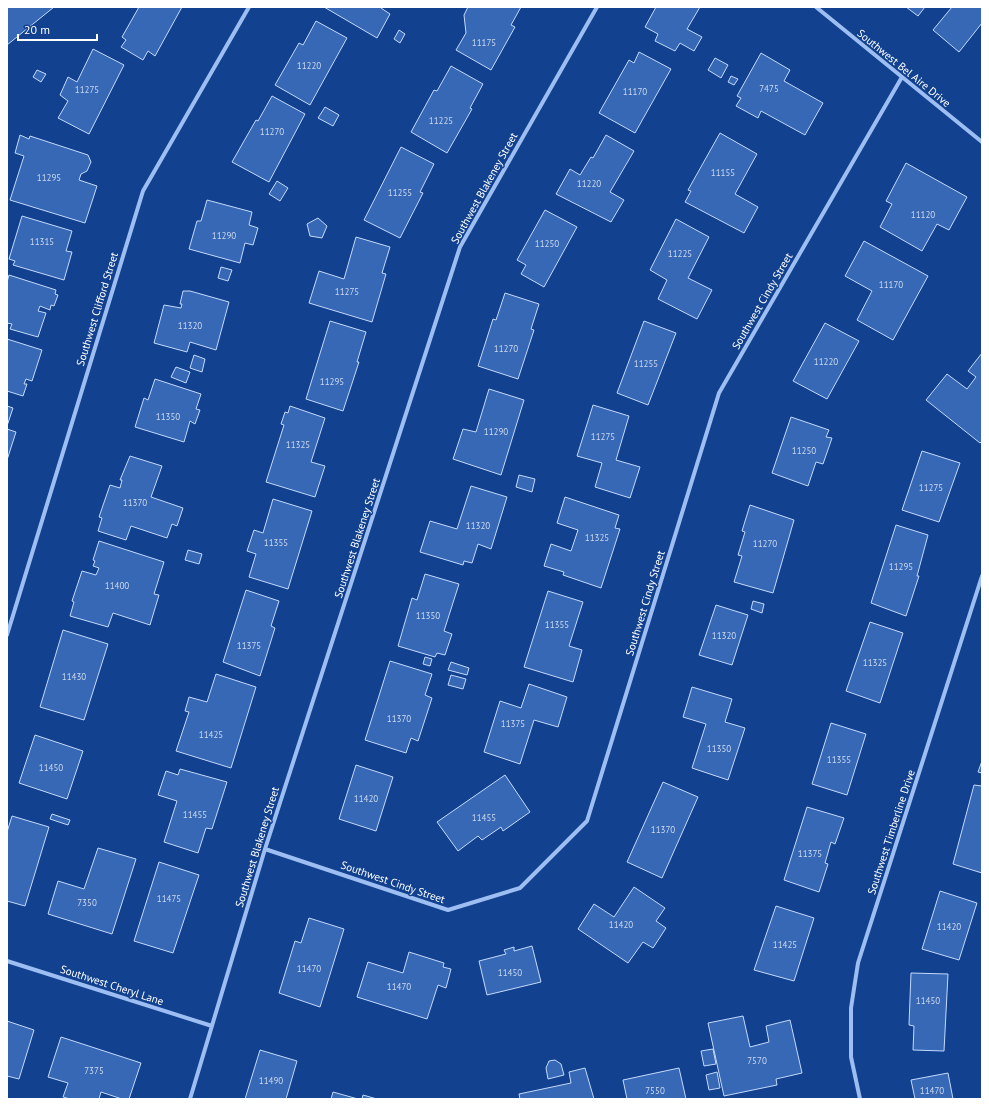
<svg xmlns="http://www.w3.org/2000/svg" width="989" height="1106" font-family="'PT Sans',sans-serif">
<rect width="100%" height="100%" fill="#12418f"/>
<path fill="#3668b6" stroke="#c4dafd" d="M7,7H54L7,45Z
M139,7H182L155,56L148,51L143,60L121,47L126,40L122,37Z
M324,7H382L381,8L390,14L377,38Z
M468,7H521L511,25L515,27L491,70L456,50L466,33L464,15Z
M656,7H700L687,29L702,37L694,51L680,43L675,51L655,41L658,34L645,27Z
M906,7H925L918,16Z
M952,7H982V23L959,52L933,30Z
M316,21L347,38L310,105L275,85L299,43L303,45Z
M399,30L405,34L400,43L394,39Z
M93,49L124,65L89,134L58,118L68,101L60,95L68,77L77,82Z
M639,52L671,69L635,133L599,113L629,60L634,63Z
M761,53L790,70L784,81L823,103L805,135L761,111L758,118L736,106L741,98L737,96Z
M715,58L728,65L721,78L708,70Z
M451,66L483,84L470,108L472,109L447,153L411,132L434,90L437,91Z
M37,70L46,74L41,82L33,77Z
M731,76L738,79L734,85L728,82Z
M272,96L305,114L269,182L232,162L256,120L258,121Z
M325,107L339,115L333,126L318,118Z
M720,133L757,154L735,194L758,207L744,233L685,202L691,191L688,190Z
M20,135L29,139L30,136L88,155L91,162L87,171L81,174L79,180L97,186L85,223L10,200L24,156L15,153Z
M606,135L634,151L610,192L624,200L611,222L556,194L570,169L580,175L591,157L593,158Z
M401,147L434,164L420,192L423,193L400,238L364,220Z
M906,163L967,197L949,230L937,224L922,251L880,227L892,204L886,201Z
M277,181L288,188L280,201L269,194Z
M207,200L252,212L249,225L258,228L253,245L245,243L240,263L189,249L197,221H201Z
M545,210L577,227L544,287L521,274L526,265L517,260Z
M22,216L72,231L66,251L72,252L64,280L13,265L15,261L9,259Z
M318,218L327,226L322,238L310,236L307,224Z
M676,219L709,237L688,278L712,290L697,319L658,299L667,280L650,270Z
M356,237L390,247L382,273L386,274L372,322L309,303L319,271L344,279Z
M864,241L928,276L893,340L857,320L872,291L845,276Z
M221,267L232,270L228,281L218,278Z
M9,275L56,290L55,294L58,295L54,306L51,305L50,310L40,306L38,311L46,313L38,337L10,329L12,324L7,323V282Z
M183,291H190L229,302L216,350L190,342L187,352L154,343L164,305L181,308L182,304H180Z
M505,293L539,304L531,329L534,330L518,379L478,366L493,319L496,320Z
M330,321L366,332L357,362H359L343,411L306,399Z
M644,321L676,333L648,405L617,393Z
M825,323L859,341L827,399L793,381Z
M7,339L42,350L32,381L26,379L24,384H27L23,396L7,391Z
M982,353V441L980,443L926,400L947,374L967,389L976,377L968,371Z
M194,355L205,359L202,372L190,368Z
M176,367L190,372L186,383L171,377Z
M155,379L201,394L196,409L200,410L195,424L190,421L184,442L135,427L144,398L148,400Z
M489,389L524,400L501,475L453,459L463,429L476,432Z
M593,405L629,416L616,460L640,467L630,498L595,487L602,463L577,456Z
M7,406L13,408L7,426Z
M290,406L325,418L311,462L325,466L315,497L266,482L284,425L281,424L285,412L288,413Z
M791,417L829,430L826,437L832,438L823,464L816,462L808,486L772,473Z
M7,429L16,432L7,460Z
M922,451L960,463L939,522L902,510Z
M130,456L162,466L151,497L183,508L177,526L172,524L167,538L131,526L126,540L98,531L102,518L99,517L110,485L120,488L122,480H120Z
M519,475L535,479L532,492L516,487Z
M471,486L507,497L491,549L478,544L472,563L464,561L463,565L420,552L430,521L457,529Z
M565,497L619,515L615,528L620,529L601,588L563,575L564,572L544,566L551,544L571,551L578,530L557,523Z
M273,499L312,511L288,589L249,577L256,554L247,551L254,530L263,533Z
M750,505L794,520L773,593L734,582L742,556L738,555L745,532L742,531Z
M896,525L928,535L917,576H919L906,616L871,603Z
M99,541L164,562L154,594L159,595L150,625L113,613L108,627L70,616L74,602L72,601L82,571L96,575L99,568L93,566L95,561L93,560Z
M188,550L202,554L199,564L185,560Z
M425,574L459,584L444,631L452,634L445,655L437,653L435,657L398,646L412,598L417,600Z
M246,590L279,601L271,626L275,628L260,676L223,662Z
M548,591L583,602L569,646L582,650L573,682L524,667Z
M753,601L764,604L762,613L751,609Z
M716,605L748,615L732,665L699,655Z
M870,622L903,633L880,703L846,691Z
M63,630L108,644L84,720L40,707Z
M425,657L432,659L430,666L423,664Z
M390,661L432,674L425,695L432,698L418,741L411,738L406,753L365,740Z
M451,662L469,668L467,675L448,670Z
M216,674L256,687L231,768L176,751L189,712L185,711L189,697L207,702Z
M451,675L466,679L463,689L448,685Z
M529,684L567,697L558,727L534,720L520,764L484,752L500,701L521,708Z
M692,687L732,699L725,722L745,728L728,780L692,768L706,724L683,717Z
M831,723L866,734L847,795L812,784Z
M35,735L83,751L67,799L19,783Z
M982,761V773L978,772Z
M356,765L393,777L376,831L339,819Z
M180,769L227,782L212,829L206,828L198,853L164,842L177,801L158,795L166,771L178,775Z
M505,775L530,812L503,831L501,827L482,840L478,836L458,851L437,822Z
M663,782L698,797L662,878L627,862Z
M974,785L982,786V873L953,864Z
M807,807L844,818L835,844L831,842L825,863L828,864L819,892L784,880Z
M52,814L70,820L68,825L50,819Z
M12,816L49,827L25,906L7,901V832Z
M98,848L136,859L112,934L48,914L58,881L84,889Z
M159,862L199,875L173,953L134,941Z
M634,887L665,908L656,921L666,928L653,948L643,942L628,963L578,929L594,904L614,917Z
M940,891L977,903L959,960L922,949Z
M776,906L814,918L794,981L754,970Z
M309,918L344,929L320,1007L279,993L295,941L301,943Z
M532,946L541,982L487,995L479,961L506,954L504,950L514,947V951Z
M409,952L444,963L443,967L451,969L446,988L438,985L427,1019L357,997L368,962L403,973Z
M911,973L948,974L944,1051L913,1050L914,1026L909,1025Z
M743,1016L750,1047L769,1042L766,1026L790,1020L802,1073L776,1079L777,1085L724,1096L708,1023Z
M7,1021L34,1030L19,1079L7,1076Z
M61,1037L141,1063L129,1099H122L101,1092L99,1099H70L63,1097L68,1083L48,1077Z
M713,1049L716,1064L704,1066L701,1051Z
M260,1050L297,1061L286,1099H245Z
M555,1060L561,1064L564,1075L548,1079L546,1068L549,1061Z
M585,1068L594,1099H520L519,1094L571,1083L569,1072Z
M679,1068L686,1099H627L623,1080Z
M717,1072L720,1088L709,1090L706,1075Z
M948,1073L953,1099H915L911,1080Z
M333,1092L358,1099H331Z
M363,1095L377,1099H362Z"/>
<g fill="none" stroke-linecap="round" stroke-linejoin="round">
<path stroke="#9dbef2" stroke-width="4" d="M816,7L982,142
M7,635L143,191L249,7
M265,849L448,910L520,888L587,821L719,393L902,77
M7,961L212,1026
M190,1099L265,849L460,247L597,7
M860,1099L851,1057V1008L858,963L982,576"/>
</g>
<g text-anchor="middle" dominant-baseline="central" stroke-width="3" stroke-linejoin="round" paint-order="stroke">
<g font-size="9" fill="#cdd9ed">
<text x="484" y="42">11175</text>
<text x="309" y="65">11220</text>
<text x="769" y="88">7475</text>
<text x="87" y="89">11275</text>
<text x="635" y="91">11170</text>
<text x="441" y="120">11225</text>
<text x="272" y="131">11270</text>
<text x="723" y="172">11155</text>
<text x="49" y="177">11295</text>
<text x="589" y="183">11220</text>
<text x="400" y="192">11255</text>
<text x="923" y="214">11120</text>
<text x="224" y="235">11290</text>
<text x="42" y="241">11315</text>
<text x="547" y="243">11250</text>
<text x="680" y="253">11225</text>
<text x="891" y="284">11170</text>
<text x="347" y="291">11275</text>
<text x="190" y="325">11320</text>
<text x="506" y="348">11270</text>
<text x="826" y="361">11220</text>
<text x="646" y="363">11255</text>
<text x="332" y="381">11295</text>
<text x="168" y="416">11350</text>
<text x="496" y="431">11290</text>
<text x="603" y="436">11275</text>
<text x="298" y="444">11325</text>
<text x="804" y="450">11250</text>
<text x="931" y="487">11275</text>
<text x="135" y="502">11370</text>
<text x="478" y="525">11320</text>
<text x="597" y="537">11325</text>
<text x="276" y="542">11355</text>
<text x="765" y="543">11270</text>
<text x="901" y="566">11295</text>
<text x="117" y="585">11400</text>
<text x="428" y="615">11350</text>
<text x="557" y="624">11355</text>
<text x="724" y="635">11320</text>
<text x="249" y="645">11375</text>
<text x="875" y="662">11325</text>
<text x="74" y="676">11430</text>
<text x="399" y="718">11370</text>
<text x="513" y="723">11375</text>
<text x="211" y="734">11425</text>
<text x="719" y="748">11350</text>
<text x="839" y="759">11355</text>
<text x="51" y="767">11450</text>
<text x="366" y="798">11420</text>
<text x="195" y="814">11455</text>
<text x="484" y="817">11455</text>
<text x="663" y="829">11370</text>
<text x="810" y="853">11375</text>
<text x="169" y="898">11475</text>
<text x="87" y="902">7350</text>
<text x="621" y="924">11420</text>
<text x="949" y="926">11420</text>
<text x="785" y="944">11425</text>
<text x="309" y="968">11470</text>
<text x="510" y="972">11450</text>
<text x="399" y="986">11470</text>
<text x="928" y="1000">11450</text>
<text x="757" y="1060">7570</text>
<text x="94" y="1070">7375</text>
<text x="271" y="1080">11490</text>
<text x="655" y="1090">7550</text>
<text x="932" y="1090">11470</text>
</g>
<g font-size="11" fill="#fff" stroke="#12418f">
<text transform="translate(904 68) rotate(39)">Southwest Bel Aire Drive</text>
<text transform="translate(484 188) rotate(-61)">Southwest Blakeney Street</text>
<text transform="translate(762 301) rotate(-60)">Southwest Cindy Street</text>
<text transform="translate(97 309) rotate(-73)">Southwest Clifford Street</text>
<text transform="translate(357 538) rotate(-72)">Southwest Blakeney Street</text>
<text transform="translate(645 603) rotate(-73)">Southwest Cindy Street</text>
<text transform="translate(891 832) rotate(-72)">Southwest Timberline Drive</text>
<text transform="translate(257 847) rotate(-73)">Southwest Blakeney Street</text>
<text transform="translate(393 882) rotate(19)">Southwest Cindy Street</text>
<text transform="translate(112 985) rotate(18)">Southwest Cheryl Lane</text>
</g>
</g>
<rect width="989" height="1106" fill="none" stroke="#ffffff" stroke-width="16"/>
<path d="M18 34v6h79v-6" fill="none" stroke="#ffffff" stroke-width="2"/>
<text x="24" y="34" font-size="12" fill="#ffffff" stroke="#12418f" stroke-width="3" paint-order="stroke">20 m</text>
</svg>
